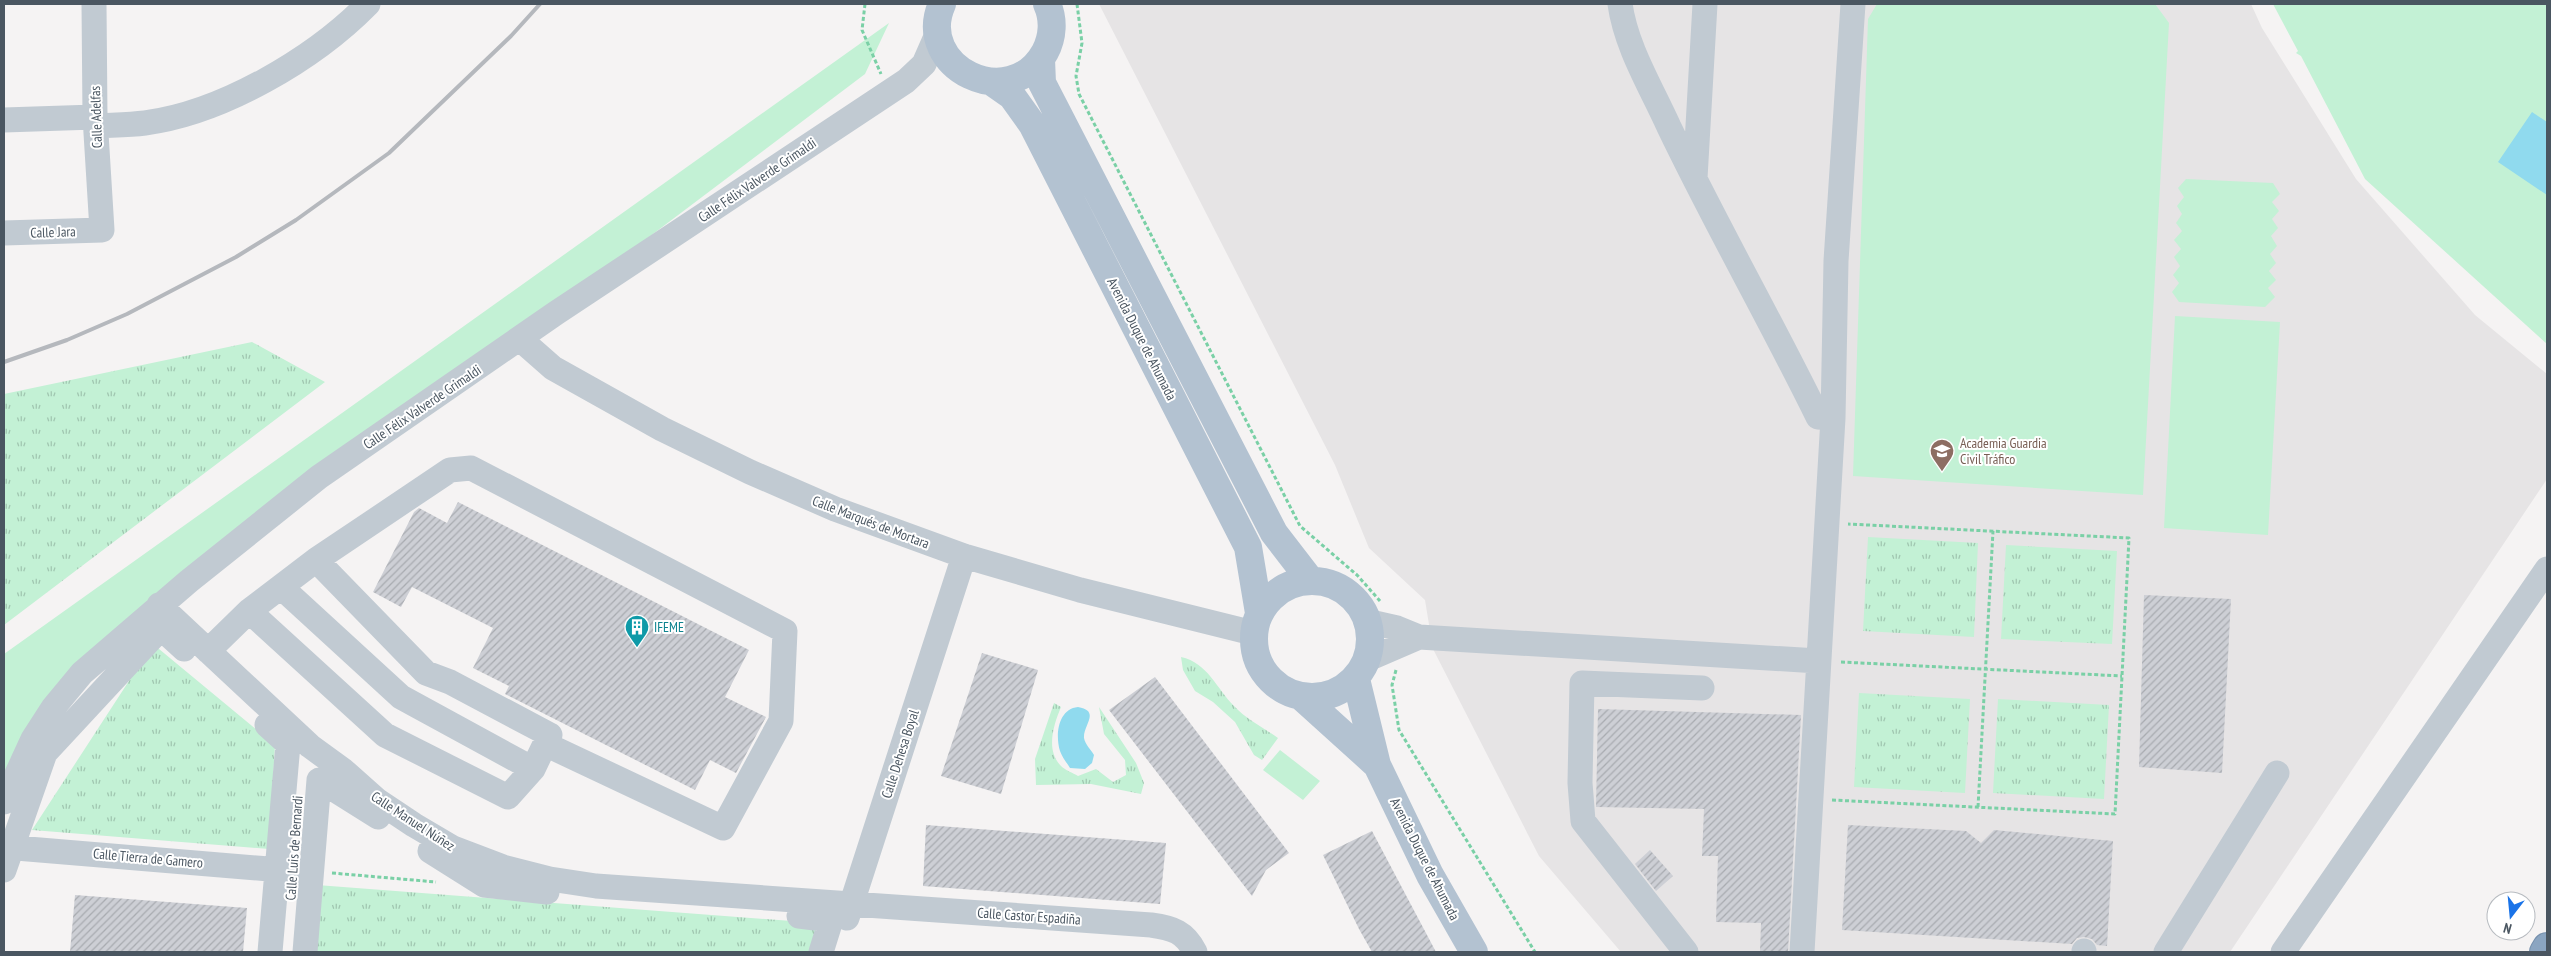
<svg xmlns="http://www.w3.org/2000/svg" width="2551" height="956" font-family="'PT Sans Narrow',sans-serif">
<defs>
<pattern id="grass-tufts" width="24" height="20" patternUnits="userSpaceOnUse" patternTransform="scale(1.25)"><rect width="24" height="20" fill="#c3f1d5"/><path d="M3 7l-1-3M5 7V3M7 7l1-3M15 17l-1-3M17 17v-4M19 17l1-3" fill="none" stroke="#a0c6b0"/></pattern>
<pattern id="building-hatch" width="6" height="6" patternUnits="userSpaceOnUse" patternTransform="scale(1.25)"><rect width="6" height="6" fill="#cdcfd5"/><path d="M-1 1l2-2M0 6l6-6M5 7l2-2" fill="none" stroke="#a8abb0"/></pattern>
</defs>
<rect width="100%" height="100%" fill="#f5f3f3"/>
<path fill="#e6e4e5" d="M1099,4H2251L2262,28L2356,179L2475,315L2547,374V479L2230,952H1621L1539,856L1433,649L1425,600L1369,548L1335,465Z"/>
<path fill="url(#grass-tufts)" d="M252,342L325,382L4,625V394Z
M1868,537L1978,543L1974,637L1863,631Z
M2006,545L2117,551L2112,644L2001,639Z
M153,644L275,745L269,849L32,830Z
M1181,657C1208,663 1216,688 1234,706C1246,719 1264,728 1278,738L1262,760L1254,755L1235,722L1213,702L1195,691L1183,670Z
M1859,693L1970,699L1965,793L1854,787Z
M1998,699L2109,705L2104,799L1993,793Z
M1054,703L1061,707C1054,724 1045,750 1061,766C1065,770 1073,773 1078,776L1096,769L1113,782L1126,775L1125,760L1104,734L1099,707L1136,763L1144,783L1141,794L1091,784L1036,785L1035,759Z
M317,885L818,923L809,952H310Z"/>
<path fill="#c3f1d5" d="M1877,4H2155L2169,23L2143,495L1853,476L1868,19Z
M2273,4H2547V344L2365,179L2301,56L2296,53L2298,51Z
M889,23L865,74L58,683L11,758L4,775V654Z
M2186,179L2273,183L2280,194L2272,202L2279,211L2272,219L2278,228L2271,236L2277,246L2270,254L2276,263L2269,271L2276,280L2268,288L2275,297L2265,307L2179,302L2172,292L2179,283L2173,275L2180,266L2174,257L2181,249L2174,240L2182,231L2176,223L2182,214L2177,206L2184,197L2178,188Z
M2175,316L2280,322L2268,535L2164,528Z
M1280,750L1320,781L1303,800L1263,770Z"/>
<path fill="#90daee" d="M2532,112L2547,122V195L2498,162Z
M1078,707C1101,711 1083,725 1084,738C1085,744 1091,750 1094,755L1092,763L1085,769L1070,768C1067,763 1062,757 1060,751C1055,735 1058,709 1078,707Z"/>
<path fill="url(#building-hatch)" d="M458,502L749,650L725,697L766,717L736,773L710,760L695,790L505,694L509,686L473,668L493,628L412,587L401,607L373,592L414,512L419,508L447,523Z
M2144,595L2231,599L2222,773L2139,767Z
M982,653L1038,670L1001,794L941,776Z
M1155,677L1289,853L1266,870L1252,896L1109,710Z
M1598,709L1801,715L1788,952H1760L1761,923L1716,922L1718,856H1702L1704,809L1596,807Z
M926,825L1166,843L1160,904L923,886Z
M1848,825L1966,831L1981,843L1994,830L2113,841L2107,946L2097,945L2092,939L2084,937L2077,938L2072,944L1842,930Z
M1372,831L1436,952H1372L1359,929L1323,855Z
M1650,850L1673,876L1656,891L1635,864Z
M75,895L247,908L243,952H70Z"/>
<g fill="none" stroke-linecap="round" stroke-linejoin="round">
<defs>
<path id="highway" d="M2544,952L2547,947"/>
</defs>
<use href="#highway" stroke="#7690ad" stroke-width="30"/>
<path stroke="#7ad0a6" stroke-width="3" stroke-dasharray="4 2.5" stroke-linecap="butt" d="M865,4L862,30L881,74
M1077,4L1082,43L1076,76L1079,94L1300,526L1357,575L1380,601
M1841,662L2122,676
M1396,670L1392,685L1399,730L1535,952
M1832,800L2115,814L2129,538L1848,524
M1978,807L1993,531
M332,873L436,882"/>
<path stroke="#c1cad2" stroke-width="25" d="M1620,4C1626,47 1651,87 1669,127C1716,225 1770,319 1818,417L1833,418
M4,120L95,117
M95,126C112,125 129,125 145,123C222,113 314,59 368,4
M1695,178L1705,4
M4,233L102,230L95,117L94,4
M520,339L553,368L662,429L750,472L835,509L964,556L1080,590L1253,633
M281,587L401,697L533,769
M159,605L310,746L343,770L378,801L414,825L453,848L503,867L550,879L596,886L1151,925C1173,928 1185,932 1195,952
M249,611L385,735L508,797L533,769L545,744
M1366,621L1397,628L1419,637L1368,659
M1419,637L1818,661
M208,651L249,611L316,560L450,470L471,468L785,631L781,721L723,828L545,744L550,735L450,682L426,673L316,560
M267,725L288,744L270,952
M4,802L33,739L53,708L82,673L189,581L319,477L556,313L906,81L924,64L938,32
M4,847L293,871
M430,851L484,885L547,892
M4,870L45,753L161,628L184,649
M799,916L831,920L821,952
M847,918L964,556
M305,952L319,780L378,817
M1686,952L1583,821L1580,783L1582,683L1702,688
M1802,952L1833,418L1836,261L1853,4
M2084,952V951
M2166,952L2277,773
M2283,952L2547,569"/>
<path stroke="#b3c2d1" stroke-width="28" d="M942,4C914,67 1010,115 1045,52C1053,37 1054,19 1047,4
M1041,59L1042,83L1274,533L1311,581
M992,82L1012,96L1032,124L1248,547L1259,613
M1254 639a58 58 0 1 1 116 0a58 58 0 1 1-116 0Z
M1356,679L1377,765L1430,875L1474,952
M1303,698L1377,765"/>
<use href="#highway" stroke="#8ba5c1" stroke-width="28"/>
<path stroke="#b5b8bd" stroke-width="4" d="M4,362L67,340L127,314L236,257L296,220L389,153L511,36L540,4"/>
</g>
<defs>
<symbol id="university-pin" viewBox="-11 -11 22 30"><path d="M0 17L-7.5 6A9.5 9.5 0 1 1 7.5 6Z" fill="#8d6e63" stroke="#fff"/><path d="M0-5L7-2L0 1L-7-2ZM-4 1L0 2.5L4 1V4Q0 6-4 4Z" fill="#fff"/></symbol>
<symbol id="building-pin" viewBox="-11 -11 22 30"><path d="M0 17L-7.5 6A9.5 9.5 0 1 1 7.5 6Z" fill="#0f9aa8" stroke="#fff"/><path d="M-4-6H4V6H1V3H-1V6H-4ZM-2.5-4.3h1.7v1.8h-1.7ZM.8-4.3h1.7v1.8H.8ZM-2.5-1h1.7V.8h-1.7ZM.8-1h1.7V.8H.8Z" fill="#fff"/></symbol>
</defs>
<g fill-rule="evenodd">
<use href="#university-pin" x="1928" y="437" width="28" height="38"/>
<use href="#building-pin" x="623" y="613" width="28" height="38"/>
</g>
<g text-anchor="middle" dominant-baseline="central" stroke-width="4" stroke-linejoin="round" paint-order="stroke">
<g font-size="14" fill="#4a5661" stroke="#fff">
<text transform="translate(96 117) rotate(-92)">Calle Adelfas</text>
<text transform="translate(757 180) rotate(-34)">Calle Félix Valverde Grimaldi</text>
<text transform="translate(53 232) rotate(-2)">Calle Jara</text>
<text transform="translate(1142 339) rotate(63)">Avenida Duque de Ahumada</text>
<text transform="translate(422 407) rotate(-34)">Calle Félix Valverde Grimaldi</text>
<text transform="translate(871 522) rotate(21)">Calle Marqués de Mortara</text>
<text transform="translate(900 754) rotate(-72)">Calle Dehesa Boyal</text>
<text transform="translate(413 821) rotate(33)">Calle Manuel Núñez</text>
<text transform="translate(294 848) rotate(-86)">Calle Luis de Bernardi</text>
<text transform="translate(148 858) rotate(5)">Calle Tierra de Gamero</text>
<text transform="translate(1425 859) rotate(63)">Avenida Duque de Ahumada</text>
<text transform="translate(1029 916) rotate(4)">Calle Castor Espadiña</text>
</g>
<g font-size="14" fill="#785e54" stroke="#fff" text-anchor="start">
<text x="1960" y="443">Academia Guardia<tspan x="1960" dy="16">Civil Tráfico</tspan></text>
</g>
<g font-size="14" fill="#0d838f" stroke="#fff" text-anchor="start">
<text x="654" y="627">IFEME</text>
</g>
</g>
<rect width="2551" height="956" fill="none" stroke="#4a5661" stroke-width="10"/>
<g transform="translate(2511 916) rotate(196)"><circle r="24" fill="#ffffff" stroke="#b7bbc0"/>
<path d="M0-4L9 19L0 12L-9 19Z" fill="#1a73e8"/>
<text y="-8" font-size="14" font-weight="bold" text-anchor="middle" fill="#4a5661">N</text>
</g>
</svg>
